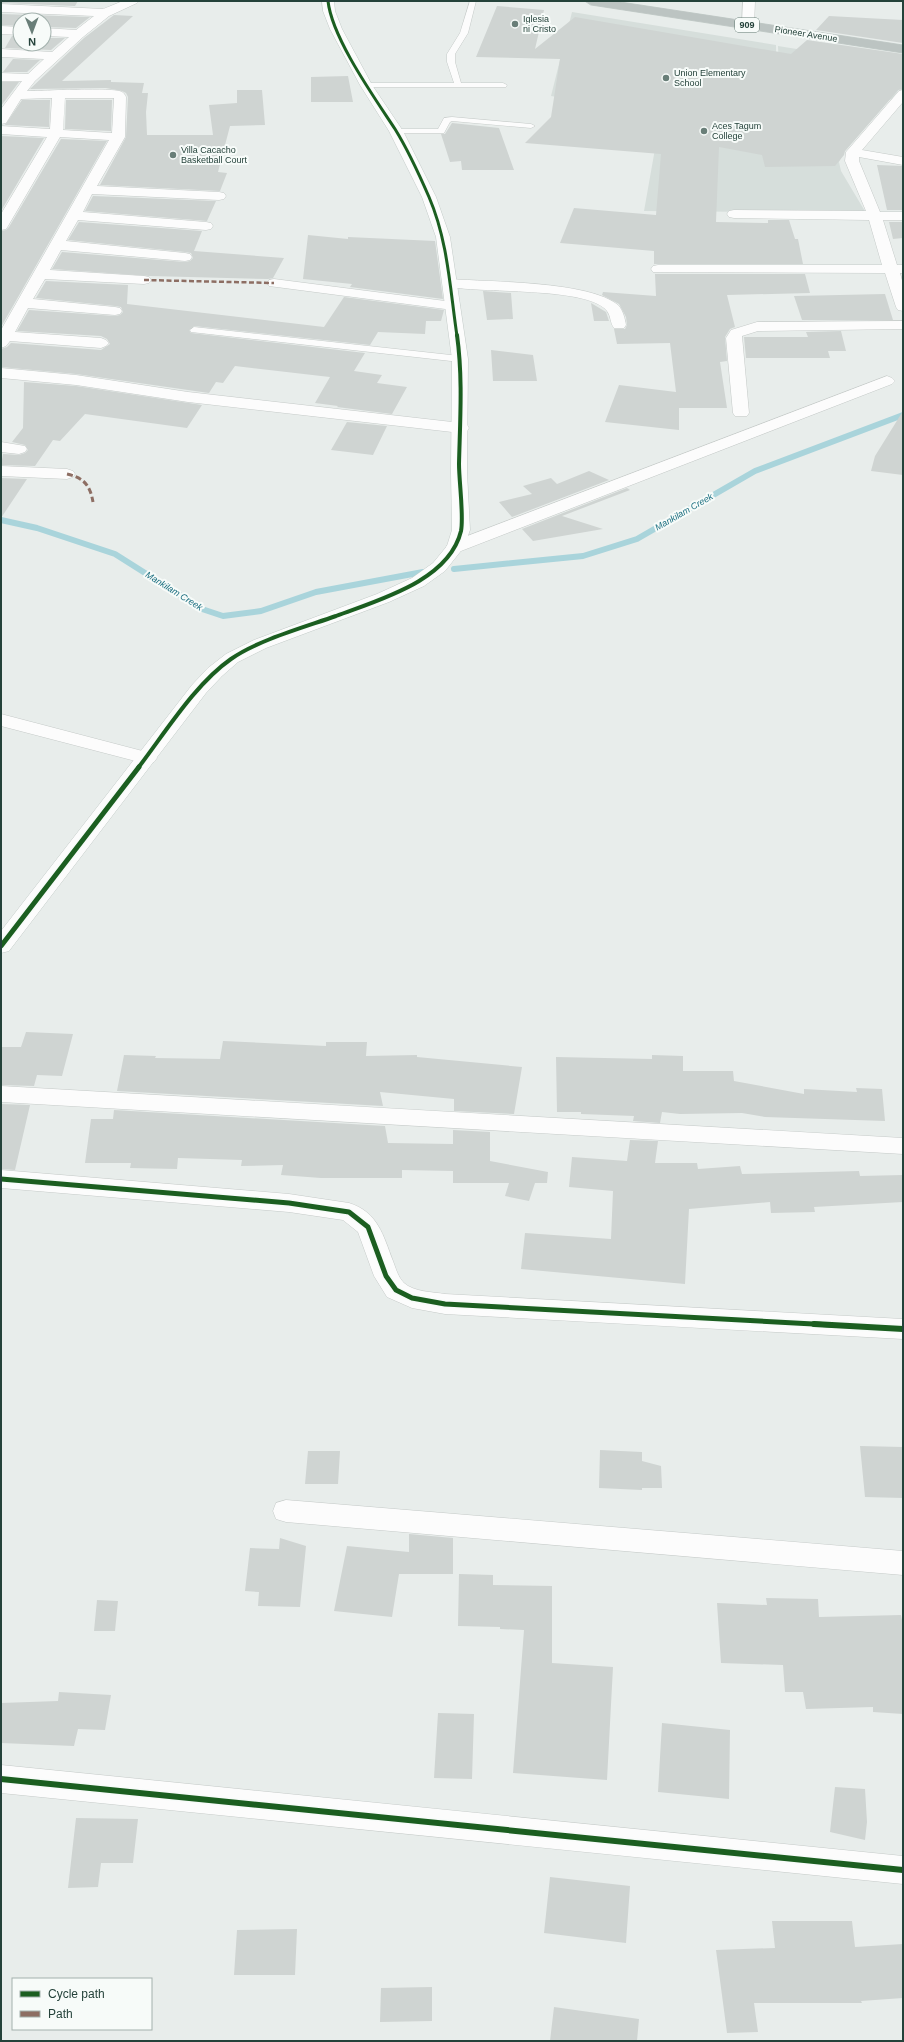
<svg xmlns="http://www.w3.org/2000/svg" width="904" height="2042" font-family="Helvetica,sans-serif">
<rect width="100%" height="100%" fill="#e8edeb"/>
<path fill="#d6dedb" d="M572,12L776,45L777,136L779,70L778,46L903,66V84L892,99L889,100L844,152L839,162L841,171L866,213L644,211L661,115L551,96Z"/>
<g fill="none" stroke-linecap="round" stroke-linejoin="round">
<path stroke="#a9d4db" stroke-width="6" d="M1,520L37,528L115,554L202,609L223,616L261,611L316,592L423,572
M454,569L583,556L637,539L755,471L903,415"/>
</g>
<path fill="#cfd4d2" d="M1,1H78L75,6L1,3Z
M497,6L544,10L535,49L575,17L791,54L807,40L903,54V89L898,90L886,104L845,151L844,155L835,166L765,167L762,155L719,147L716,222L768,223V220H789L795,239H798L803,264H654V251L560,243L574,208L656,215L661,154L525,143L551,117L560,59L476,57Z
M1,14L90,17L76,28L44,27V20H20V26L1,25Z
M114,15L133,16L62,81L111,80V82L144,83L142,93H148L146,112L147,135H213L209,105L237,103V90H262L265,125L230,126L218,172L227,173L220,191L100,185L126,137L128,97L126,93L122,91L106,88L30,89L84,38Z
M829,16L903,20V43L816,30Z
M12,36H20V44H44V38H65L51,50L5,48Z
M13,59L40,60L27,72H3Z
M348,76L353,102H311V77Z
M1,82H19L1,106Z
M22,100H50L49,127L5,125Z
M66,100H112L111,131L65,129Z
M452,123L499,128L514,170H462L461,161L450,162L441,134H445Z
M1,136L44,138L1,211Z
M61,139L107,141L1,327V231L6,230L9,227Z
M877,165L903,166V210H887Z
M93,196L216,201L207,221L85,211Z
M79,222L202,231L194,251L284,258L273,278L268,279L150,276L52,269L62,252L185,262L190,261L193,258L191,253L185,252L68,240Z
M889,222H903V238L893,239Z
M308,235L348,239V237L435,241L443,299L350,287L352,284L303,279Z
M655,274H805L810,293L727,295L735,327L730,329L725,337L727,361L720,362L727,408H679V430L605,422L619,385L676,392L670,343L617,344L614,329H625L627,325L626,317L619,304L602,295L603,292L656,296Z
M46,281L128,285L127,304L324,327L344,297L444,310L441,321H426L425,334L378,332L370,345L194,326L189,330L191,333L365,353L354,371L382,375L377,383L407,387L392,414L337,407L338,406L315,403L330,377L321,376L235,366L223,383L216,382L209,393L76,374L1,367V349L7,347L11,343L101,350L110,344L107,339L101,336L17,331L29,310L115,316L120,315L123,312L121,307L115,306L36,298Z
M483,291L511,293L513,319L487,320Z
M885,294L893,320H802L794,296Z
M591,303L606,312L609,321H594Z
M841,331L846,351H828L830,358H746L744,337H808L806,332Z
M491,350L533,355L537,381H493Z
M24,382L76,386L202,405L187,428L85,414L60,441L53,440L35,466L1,465L3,454L19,455L25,453L28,450L25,445L12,442L23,428Z
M903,411V475L871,471L875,456Z
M347,422L387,426L373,455L331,450Z
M589,471L609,480L512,517L499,502L532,494L523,486L551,478L557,484Z
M1,478L27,479L1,518Z
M627,488L630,490L562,516L603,529L533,541L522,529Z
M26,1032L73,1034L62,1076L37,1075L34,1086L1,1085V1047H21Z
M223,1041L326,1046V1042H367L366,1056L417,1055V1057L522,1067L514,1114L454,1111V1099L380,1092L383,1106L117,1091L124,1055L156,1056L155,1058L220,1059Z
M652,1055L683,1056V1071H733L734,1081L804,1094V1089L857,1092L856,1088L882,1089L885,1121L765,1117L742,1113L680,1114L662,1112L660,1123L633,1121L634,1116L581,1114V1112H557L556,1057L652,1059Z
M1,1104L30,1105L15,1170L1,1169Z
M114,1110L385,1126L388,1143L453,1144V1130L490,1132V1161L548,1172L547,1183H535L529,1201L505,1196L509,1183H453V1171L402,1170V1178H321L281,1175L283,1165L241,1166L242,1160L178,1158L177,1169L130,1168L131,1163H85L91,1119H113Z
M630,1140L658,1141L655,1163H697L698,1169L740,1166L742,1174L859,1171L860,1176L903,1175V1202L814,1207L815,1212L771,1213L770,1202L689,1209L685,1284L521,1269L525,1233L611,1239L613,1191L569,1187L572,1157L627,1161Z
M860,1446L903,1447V1498L865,1497Z
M600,1450L642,1452V1461L661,1466L662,1488H642V1490L599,1488Z
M308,1451H340L338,1484H305Z
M409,1534L453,1538V1574H399L392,1617L334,1611L347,1546L409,1552Z
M280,1538L306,1546L300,1607L258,1606L259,1592L245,1591L250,1548L279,1549Z
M459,1574L493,1575V1585L552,1586V1663L613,1667L607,1780L513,1773L524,1630L500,1629V1627L458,1626Z
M766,1598L818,1599L819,1617L901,1615L903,1625V1714L873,1712V1707L806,1709L803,1692H785L783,1665L721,1663L717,1603L767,1605Z
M97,1600L118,1601L115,1631H94Z
M59,1692L111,1695L105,1730L78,1729L74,1746L1,1743V1703L58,1701Z
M438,1713L474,1714L472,1779L434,1778Z
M662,1723L730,1730L729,1799L658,1792Z
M835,1787L865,1789L867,1822L865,1840L830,1832Z
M76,1818L138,1819L133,1863H101L98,1887L68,1888Z
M550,1877L630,1886L626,1943L544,1933Z
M772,1921H852L855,1947L903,1944V1998L861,2001L862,2003H754L758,2032L727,2033L716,1950L775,1948Z
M297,1929L295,1975H234L237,1930Z
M432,1987V2021L380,2022L381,1988Z
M554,2007L639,2019L637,2041H550Z"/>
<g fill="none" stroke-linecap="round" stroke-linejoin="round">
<defs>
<path id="lane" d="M470,1H476L468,33L455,54V62L461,83H503L507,85L506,87H363L362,85L366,83H454L447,62V54L460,33Z
M452,117L531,124L535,126L531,128L452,121L450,122L444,133H396L392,131L396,129H438L444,118Z
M194,327L460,356L465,359L460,362L191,332L190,330Z"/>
<path id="street" d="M123,1H139L137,3L109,16L83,37L35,81L27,91C43,91 113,87 122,92C124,93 125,95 126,97L125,137L97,186L219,192L224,193L226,196L224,199L219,200L92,194L83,212L206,222L211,223L213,226L211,229L206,230L78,220L66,241L185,253L190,254L192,257L190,260L185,261L61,250L50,270L144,276L149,277L151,280L149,283L144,284L45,279L33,299L115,307L120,308L122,311L120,314L115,315L28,308L15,332L101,338L106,340L109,343L106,346L101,348L10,341L6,346L1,348V330L109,140L60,137L8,226L6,229L1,230V214L47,137L1,134V126L50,129L52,98L21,99L6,123L1,124V109L22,81H1V73L28,74L44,59L1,57V49L52,52L69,37L44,36V28L76,30L94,16L1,12V4L103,9ZM65,98H114L112,133L63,130Z
M743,1H755L754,25L752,28L748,29L742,25Z
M1,26L20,27V35L1,34Z
M903,90V102L862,150L903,157V165L859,157V161L880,212H903V220H883L897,265H903V273H900L903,284V311L898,310L896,307L885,273L653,272L651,269L653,266L658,265H882L869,220L734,218L729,217L727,214L729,211L734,210L866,211L845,161L846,152L899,91Z
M274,279L453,302L458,303L460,306L458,309L453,310L269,286L267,283L269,280Z
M450,279C490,282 589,281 618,305C623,310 625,319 626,325L624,328H614C610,323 611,316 607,311C588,286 478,294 445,286L443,283L445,280Z
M903,321V329L758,331L742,336L749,413L747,416H735L733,413L726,338L731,330L757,322Z
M1,368L76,375L188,392L461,423L467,425L469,428L467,431L461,433L188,402L76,385L1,378Z
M887,376L892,378L895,381L892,384L461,551L455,552L449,551L446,547L449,543Z
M1,442L25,446L27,449L25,452L19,454L1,452Z
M1,466L67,469L73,471L75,474L73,477L67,479L1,476Z
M1,714L154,754L157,758L154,762L147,764L1,726Z
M1,1086L903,1138V1154L1,1102Z
M1,1170L289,1194L349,1203C378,1212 383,1235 393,1261C396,1269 398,1277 404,1283C414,1292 433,1292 445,1294L903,1319V1339L445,1314L412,1308L387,1297L374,1276L358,1232L343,1220L289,1212L1,1188Z
M286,1500L903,1551V1575L286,1522L276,1519L273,1511L276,1503Z
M1,1765L903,1856V1884L1,1793Z"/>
<path id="secondary" d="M322,1H334L335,11L342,29L372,85L403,131L436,197L450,237L468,359L467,472L470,530L464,547L445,571L424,586L389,602L266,648L238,662L222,676L206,693L9,951L1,953V931L192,685L208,668L226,654L254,640L377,594L412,578L433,563L447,546L452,530L451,472L452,359L436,237L422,197L389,131L360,85L330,29L323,11Z"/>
<path id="highway" d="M585,1H614L903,45V53L591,5Z"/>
</defs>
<use href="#lane" stroke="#c5cac8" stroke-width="1"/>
<use href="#street" stroke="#c5cac8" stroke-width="1"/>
<use href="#secondary" stroke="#c3cbc8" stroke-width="1"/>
<use href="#highway" stroke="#c3ccc9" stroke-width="1"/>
<use href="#lane" fill="#fcfcfc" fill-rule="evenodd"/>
<use href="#street" fill="#fcfcfc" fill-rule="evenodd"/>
<use href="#secondary" fill="#fcfcfc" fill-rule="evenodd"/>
<use href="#highway" fill="#bcc4c2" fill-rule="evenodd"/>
<path stroke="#8d6e63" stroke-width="2.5" stroke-dasharray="5 2.5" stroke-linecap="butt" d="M144,280L274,283"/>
<path stroke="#8d6e63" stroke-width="3" stroke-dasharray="6 3" stroke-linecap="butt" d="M67,474C84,478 90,485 93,502"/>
<defs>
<path id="cycleway-far3" d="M328,1C332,38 374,97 395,129C408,150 419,174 429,197C448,241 450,289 457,336"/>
<path id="cycleway-far2" d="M138,768C165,733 195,684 231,659C258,640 305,627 336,616C378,600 449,581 461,531C464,516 459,482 459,464C460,421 463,378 457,335"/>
<path id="cycleway-far1" d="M1,946L139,767
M1,1179L289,1203L349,1212L368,1227L386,1276L396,1290L412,1298L445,1304L832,1325"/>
<path id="cycleway" d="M814,1324L903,1329
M1,1779L903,1870"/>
</defs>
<use href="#cycleway-far3" stroke="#f7fbf9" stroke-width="4.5"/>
<use href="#cycleway-far2" stroke="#f7fbf9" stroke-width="6"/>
<use href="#cycleway-far1" stroke="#f7fbf9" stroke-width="8"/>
<use href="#cycleway" stroke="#f7fbf9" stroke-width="9"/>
<use href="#cycleway-far3" stroke="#1b5e20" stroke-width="3"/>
<use href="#cycleway-far2" stroke="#1b5e20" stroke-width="4"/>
<use href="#cycleway-far1" stroke="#1b5e20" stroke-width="5"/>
<use href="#cycleway" stroke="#1b5e20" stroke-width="6"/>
</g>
<g fill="#697e78" stroke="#f7fbf9" stroke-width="1.5">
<circle cx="515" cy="24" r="4"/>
<circle cx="666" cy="78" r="4"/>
<circle cx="704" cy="131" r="4"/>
<circle cx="173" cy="155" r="4"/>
</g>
<g text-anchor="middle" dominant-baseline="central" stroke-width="4" stroke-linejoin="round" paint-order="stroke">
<g font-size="9" fill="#24423a" stroke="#f7fbf9" text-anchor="start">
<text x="523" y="19">Iglesia<tspan x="523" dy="10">ni Cristo</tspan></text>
<text x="674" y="73">Union Elementary<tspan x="674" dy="10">School</tspan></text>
<text x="712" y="126">Aces Tagum<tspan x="712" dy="10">College</tspan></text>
<text x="181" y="150">Villa Cacacho<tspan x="181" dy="10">Basketball Court</tspan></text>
</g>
<rect fill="#f7fbf9" stroke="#637a73" stroke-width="1" x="735" y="18" width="24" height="14" rx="3"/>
<g font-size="9" font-weight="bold" fill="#24423a">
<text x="747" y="25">909</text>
</g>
<g font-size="9" fill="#24423a" stroke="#f7fbf9">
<text transform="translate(806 34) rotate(9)">Pioneer Avenue</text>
</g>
<g font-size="9" font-style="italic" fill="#1c6f80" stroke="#f7fbf9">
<text transform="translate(684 512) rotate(-30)">Mankilam Creek</text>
<text transform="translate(174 591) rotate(32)">Mankilam Creek</text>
</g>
</g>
<rect width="904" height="2042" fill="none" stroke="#24423a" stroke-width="4"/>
<rect x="12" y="1978" width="140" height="52" fill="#f7fbf9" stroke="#a3b1ad"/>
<rect x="20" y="1991" width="20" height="6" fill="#1b5e20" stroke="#a3b1ad"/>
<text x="48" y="1998" font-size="12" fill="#24423a">Cycle path</text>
<rect x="20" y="2011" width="20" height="6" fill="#8d6e63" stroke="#a3b1ad"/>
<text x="48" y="2018" font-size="12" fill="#24423a">Path</text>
<g transform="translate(32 32) rotate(179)"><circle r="19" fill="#f7fbf9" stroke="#a3b1ad"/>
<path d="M0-3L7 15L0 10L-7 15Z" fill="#697e78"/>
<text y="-6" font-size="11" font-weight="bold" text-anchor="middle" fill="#24423a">N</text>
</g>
</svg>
